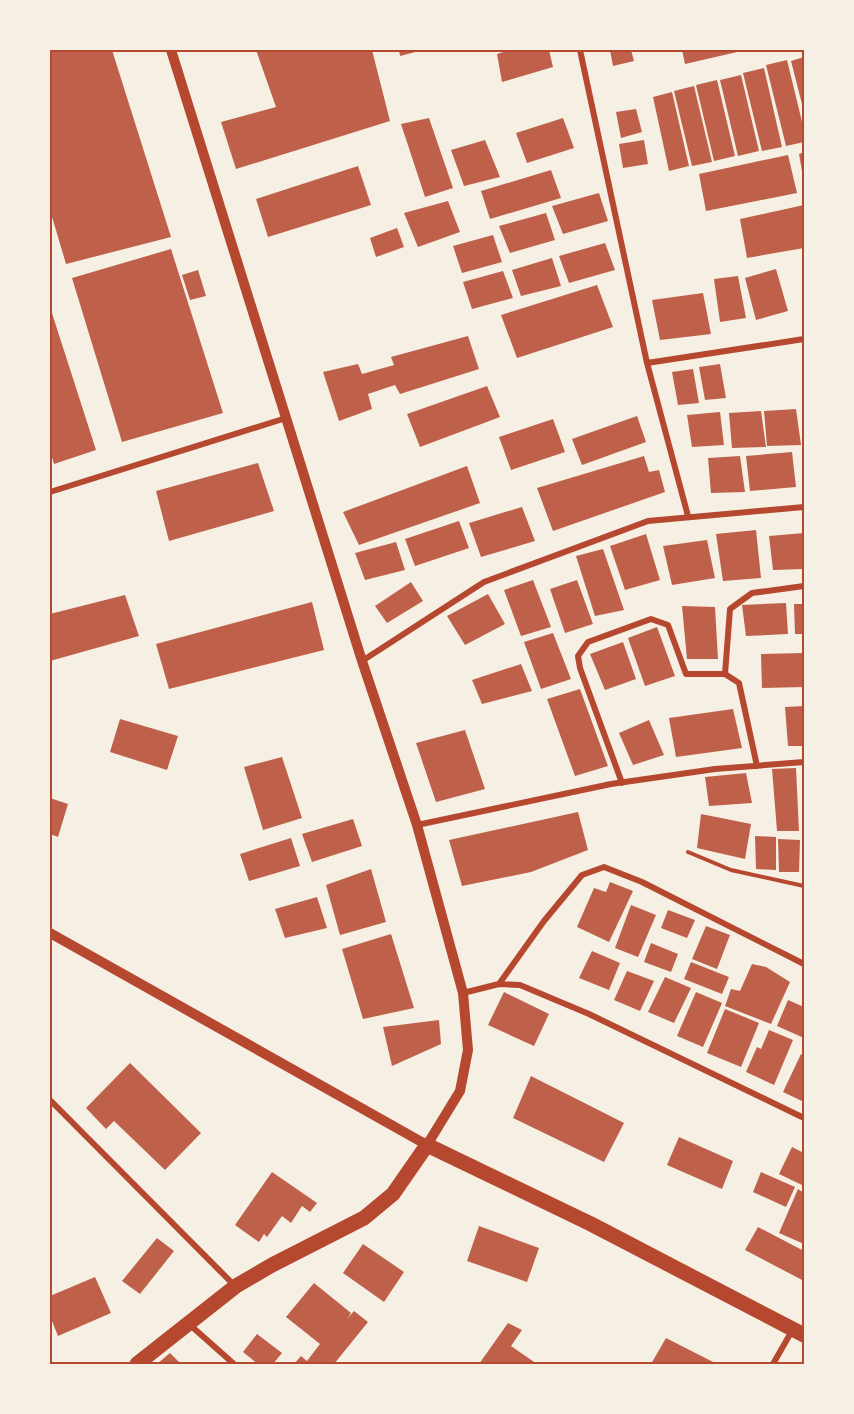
<svg xmlns="http://www.w3.org/2000/svg" width="854" height="1414" font-family="Montserrat,sans-serif">
<rect width="100%" height="100%" fill="#f6efe4"/>
<path fill="#bf614a" d="M50,50H112L171,237L66,264L50,210Z
M256,50H372L390,121L236,169L221,122L276,107Z
M399,50H423L400,56Z
M510,50H549L553,67L502,82L497,54Z
M610,50H631L634,61L613,66Z
M682,50H746L685,64Z
M804,57V112L791,61Z
M787,60L804,130V142L786,146L766,65Z
M764,68L782,147L762,151L743,73Z
M741,75L759,151L738,156L720,80Z
M717,80L735,156L714,161L696,85Z
M694,86L712,162L692,166L674,91Z
M672,92L689,166L669,171L653,97Z
M636,109L642,132L621,138L616,112Z
M429,118L453,188L425,197L401,124Z
M563,118L574,148L527,163L516,133Z
M485,140L500,177L464,186L451,150Z
M644,140L648,164L623,168L619,144Z
M804,152V176L803,177L799,154Z
M788,155L797,193L706,211L699,174Z
M358,166L371,205L268,237L256,199Z
M551,170L561,198L490,219L481,191Z
M599,193L608,221L563,234L552,206Z
M448,201L460,232L418,247L404,213Z
M804,205V248L747,258L740,219Z
M546,213L555,240L510,253L499,226Z
M397,228L404,247L376,257L370,238Z
M493,235L502,262L462,273L453,246Z
M605,243L615,270L569,283L559,256Z
M171,249L223,413L122,442L72,278Z
M552,258L561,286L521,296L512,270Z
M776,269L788,311L756,320L745,278Z
M198,270L206,296L190,300L182,275Z
M503,271L513,298L472,309L463,282Z
M738,276L746,318L720,322L714,279Z
M597,285L613,327L517,358L501,315Z
M703,293L711,334L660,340L652,300Z
M50,307L96,450L54,464L50,450Z
M468,336L479,369L400,394L395,385L368,394L372,409L339,421L323,372L358,364L362,374L394,365L391,357Z
M720,364L726,398L705,400L699,367Z
M693,369L699,403L678,405L672,372Z
M487,386L500,417L420,447L407,414Z
M796,409L801,445L767,446L764,411Z
M761,411L766,447L732,448L729,413Z
M720,412L724,445L692,447L687,415Z
M637,416L646,442L582,465L572,439Z
M553,419L565,452L511,470L499,437Z
M792,452L796,487L750,491L746,456Z
M644,456L649,472L659,470L665,492L553,531L537,488Z
M740,456L745,492L711,493L708,458Z
M258,463L274,511L169,541L156,491Z
M467,466L480,503L359,545L343,512Z
M522,507L535,541L481,557L469,523Z
M459,521L469,548L415,566L405,539Z
M756,530L761,578L723,581L716,534Z
M804,533V569L773,570L769,536Z
M646,534L660,580L625,590L610,546Z
M707,540L715,578L672,585L663,546Z
M396,542L405,570L365,580L355,553Z
M603,549L624,610L595,616L576,556Z
M533,580L551,627L521,636L504,590Z
M577,580L593,624L565,633L550,589Z
M411,582L423,601L387,623L375,606Z
M488,594L505,624L465,645L447,616Z
M125,595L139,636L50,661V614Z
M312,602L324,650L169,689L156,644Z
M786,603L788,634L746,636L742,605Z
M794,604H804V634H795Z
M682,606L715,607L718,659H687Z
M657,627L675,676L645,686L628,638Z
M553,633L571,679L541,689L524,642Z
M623,642L636,679L605,690L590,654Z
M804,653V687L762,688L761,654Z
M521,664L532,691L482,704L472,680Z
M580,689L608,766L575,776L547,699Z
M804,706V746H788L785,707Z
M733,709L742,748L676,757L669,718Z
M120,719L178,736L167,770L110,752Z
M649,720L664,755L633,765L619,733Z
M465,730L485,789L436,802L416,743Z
M282,757L302,818L263,830L244,767Z
M796,768L799,831H777L772,769Z
M746,773L752,803L709,806L705,777Z
M50,798L68,804L58,837L50,834Z
M578,812L588,850L531,872L462,886L449,840Z
M701,814L751,824L745,859L697,848Z
M353,819L362,846L312,862L302,834Z
M755,836L776,837V870L756,869Z
M291,838L300,866L249,881L240,854Z
M778,839L800,840L799,872H779Z
M371,869L386,922L340,935L326,885Z
M610,882L633,891L609,942L577,927L594,888L606,892Z
M317,897L327,928L285,938L275,909Z
M631,905L656,915L638,957L615,948Z
M668,910L695,920L687,938L661,928Z
M706,926L730,935L717,969L692,959Z
M391,934L414,1008L363,1019L342,949Z
M651,943L678,954L671,972L644,962Z
M592,951L620,963L609,990L579,978Z
M691,962L729,977L722,994L684,979Z
M752,964L766,967L790,982L771,1024L725,1006L731,989L740,991Z
M627,971L654,981L640,1011L614,1000Z
M665,977L691,988L674,1023L648,1012Z
M504,992L549,1014L534,1046L488,1025Z
M696,992L722,1003L703,1047L677,1036Z
M788,1000L804,1007V1038L777,1026Z
M725,1009L759,1023L741,1067L707,1053Z
M439,1020L441,1044L392,1066L383,1027Z
M769,1030L793,1040L774,1085L746,1072L757,1047L761,1049Z
M801,1054L804,1056V1102L783,1092Z
M130,1063L201,1133L165,1170L114,1121L106,1129L86,1108Z
M531,1076L624,1123L604,1162L513,1118Z
M679,1137L733,1161L722,1189L667,1165Z
M792,1147L804,1153V1186L779,1174Z
M272,1172L317,1203L310,1212L302,1206L291,1223L282,1216L267,1237L264,1234L259,1242L235,1225Z
M761,1172L795,1187L786,1207L753,1192Z
M798,1189L804,1193V1244L779,1233Z
M479,1226L539,1248L527,1282L467,1261Z
M758,1227L804,1251V1281L745,1250Z
M157,1238L174,1251L140,1294L122,1281Z
M363,1244L404,1272L384,1302L343,1273Z
M95,1277L111,1313L58,1336L50,1316V1296Z
M314,1283L351,1313L347,1319L354,1311L368,1322L334,1364H294L301,1356L307,1361L320,1344L286,1317Z
M508,1323L522,1330L511,1346L537,1364H479Z
M257,1334L282,1353L273,1364H258L243,1352Z
M666,1338L717,1364H651Z
M170,1353L181,1364H157Z"/>
<g fill="none" stroke-linecap="round" stroke-linejoin="round">
<path stroke="#b5482f" stroke-width="4" d="M688,852L731,870L804,886"/>
<path stroke="#b5482f" stroke-width="6" d="M580,50L647,363L688,516
M647,363L804,339
M50,492L286,418
M362,661L484,582L648,521L804,507
M757,766L739,683L725,674L730,609L752,593L804,586
M622,783L580,668L578,656L588,642L651,619L668,625L686,674H725
M417,825L611,784L715,769L804,762
M499,984L520,985L589,1014L804,1118
M463,993L499,984L544,921L582,875L604,867L642,882L804,964
M50,1100L235,1286
M190,1325L234,1364
M773,1364L793,1329"/>
<path stroke="#b5482f" stroke-width="10" d="M50,933L427,1145L460,1091L468,1050L463,993L417,825L362,661L171,50"/>
<path stroke="#b5482f" stroke-width="15" d="M137,1364L236,1286L272,1265L364,1218L393,1194L427,1145L591,1224L804,1335"/>
</g>
<rect width="854" height="1414" fill="none" stroke="#f6efe4" stroke-width="102"/>
<rect x="51" y="51" width="752" height="1312" fill="none" stroke="#b5482f" stroke-width="2"/>
</svg>
